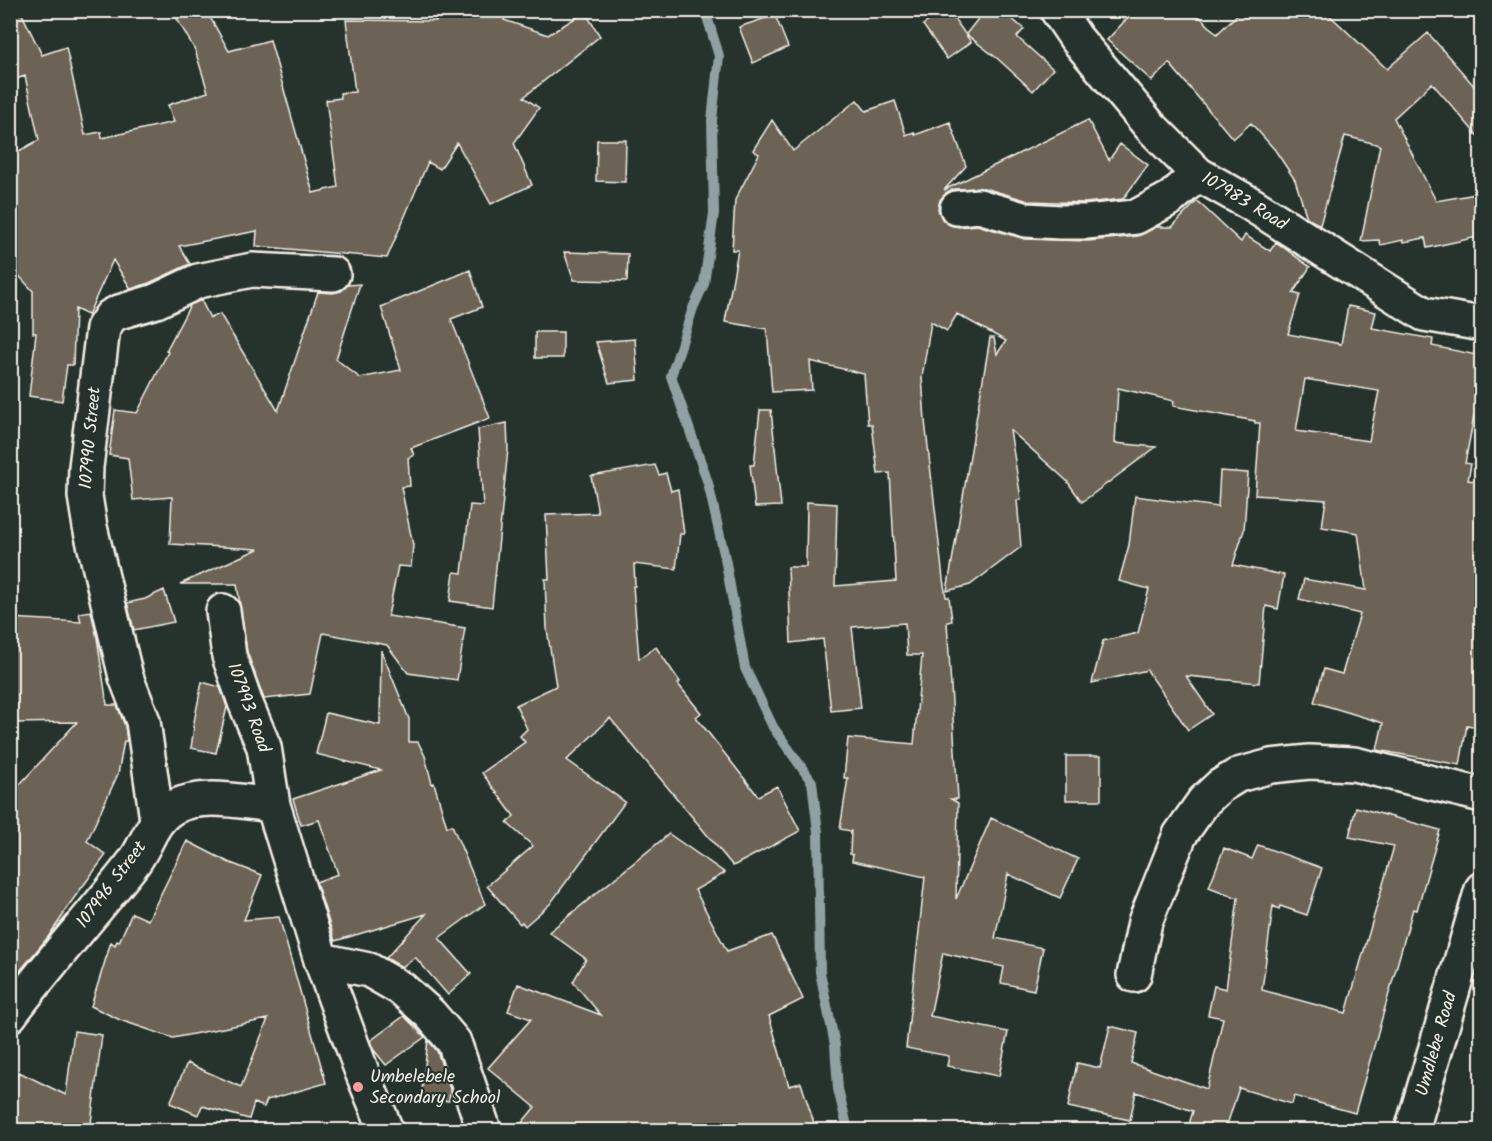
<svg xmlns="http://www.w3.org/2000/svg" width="1492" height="1141" font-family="Kalam,sans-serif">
<rect width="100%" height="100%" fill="#26332d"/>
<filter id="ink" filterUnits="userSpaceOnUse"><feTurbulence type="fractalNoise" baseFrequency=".0167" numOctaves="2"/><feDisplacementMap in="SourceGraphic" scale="12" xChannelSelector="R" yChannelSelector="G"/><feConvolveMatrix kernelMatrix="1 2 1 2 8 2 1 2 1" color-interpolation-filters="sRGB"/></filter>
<g filter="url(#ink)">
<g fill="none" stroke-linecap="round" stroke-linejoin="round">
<path stroke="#91a1a3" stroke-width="10" d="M705,10L719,56L712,120L714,213L704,284L693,308L671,376L708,483L725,558L745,668L773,727L812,782L818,832L820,972L835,1045L838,1089L848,1130"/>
</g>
<path fill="#6c6256" stroke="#f4f1e8" stroke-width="1.5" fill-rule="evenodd" d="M10,10H20L42,55L66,47L85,135L101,132L102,138L174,122L168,105L208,92L195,50L172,10H206L229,51L270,40L313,193L338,187L326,100L341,98L340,93L355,92L346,20L436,21V10H481L505,16L504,20L548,35L585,12L600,36L524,97L539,108L514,143L532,185L491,204L457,143L440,169L428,162L387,258L256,246L257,231L179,246L190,264L149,283L131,289L113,260L88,315L75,309L73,365H67L62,401L29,396L36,333H33V291L10,266V156L39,140L25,76L10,81Z
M945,10H948L971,42L947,59L923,25Z
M985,10H1001L1024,29L1017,37L1053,69L1033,91L998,59L966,34Z
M1135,10H1193L1217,34L1242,10H1324L1387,69L1428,33L1482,95V141L1432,83L1394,118L1436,201L1482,193V236L1427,248L1425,238L1404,242L1403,240L1381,245L1379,240L1361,241L1380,145L1345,136L1320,225L1307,218L1295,180L1275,150L1251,123L1233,139L1169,63L1152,81L1107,40Z
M775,15L788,47L753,63L739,27Z
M857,100L866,111L895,101L906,135L914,132L915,135L950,122L966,166L944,190L1088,120L1109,160L1120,144L1148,165L1123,199L1085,203L1029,201L984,188L955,189L947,192L940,200L938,209L942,219L950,225L959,227L977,225L1025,239L1088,241L1138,236L1156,227H1172L1197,201L1241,242L1245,235L1270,251L1276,242L1310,267L1293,293L1300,295L1288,334L1341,344L1348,306L1376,312L1372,328L1433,339L1432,346L1482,356V396L1478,395L1465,463L1471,464L1468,480L1482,482V594H1478L1482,655V728L1467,725L1460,765L1377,750L1383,723L1314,702L1324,669L1342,674L1360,614L1299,599L1304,579L1366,590L1358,533L1322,527L1326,500L1255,495L1260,423H1255V421L1173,406L1174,401L1118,388L1115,443L1156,447L1082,502L1067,481L1010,430L1021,499L1017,500L1021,547L970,585L947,591L990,338H994L997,354L1006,341L957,314L947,331L931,322L922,377L925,421L943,579L946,597H949L952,621L947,622L958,799H951L958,803L956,899L991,818L1078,859L1060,898L1008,874L995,938L1043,948L1034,990L1001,983L1004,967L943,953L930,1016L1008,1032L999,1076L947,1066L949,1056L906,1048L925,877L852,861L853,855L850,854L851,831L840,829L848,778H844L848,738L914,744L922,655H907L905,623L852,627L861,708L831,711L823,639L791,643L788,567H806L807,502L837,504L835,586L896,581L890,473L878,474L872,424H868L864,374L810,361L812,390L772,392L767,329L725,322L738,250H732L735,200L759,154L753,150L772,120L793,151ZM1305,379L1379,391L1369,441L1296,431Z
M597,140H626L625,182L596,181Z
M564,252L628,254L627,281L574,280Z
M470,270L482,307L451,319L490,418L411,448L414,455L408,458L410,486L401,487L413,545L411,567L398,566L388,616L465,628L457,680L408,673L387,645L323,633L310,694L264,699L247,652L237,584H180L258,549L170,544L172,497L133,500L128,458L109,455L115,410L137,413L168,352L166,351L190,305L201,300L210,318L220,314L278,411L318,292L333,293L341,291L348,285L360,284L336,359L360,378L401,370L381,307Z
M535,332H563V358H535Z
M635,339L638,380L609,383L596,342Z
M760,410H771L781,506L755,507L750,465H754Z
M507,423L508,449L492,607L450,601L454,572L462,573L470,505L483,506L478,429Z
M655,465L659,475L666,473L671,491L678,489L684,534H680L676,569L634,564L635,586H633L639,659L656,647L680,682L678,684L701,713L696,717L758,796L777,786L800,831L733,866L610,718L567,760L625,802L550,904L525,926L522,922L520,924L487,886L533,846L507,823L514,816L482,773L525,742L520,736L527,729L516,705L556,686L547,629L545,579H549L546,515L598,513L591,476Z
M1220,471L1248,473L1244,530L1233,565L1284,575L1278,609L1266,606L1259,683L1186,676L1212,714L1188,730L1147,670L1092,683L1103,641L1138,633L1149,589L1119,581L1129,545L1135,496L1218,507Z
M164,590L174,622L134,630L127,603L145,599Z
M91,611L97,638L107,705H117L125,726L127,741H124L118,774L87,841L106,855L63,913L64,914L48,937L10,983V795L77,722L10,723V618L81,622L79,613Z
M381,650L409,719V742H418L425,756L432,784L434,783L447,827L452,825L485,904L439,938L471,974L448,995L415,957L402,967L386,958L426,914L335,941L316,882L338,874L319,820L301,825L293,799L381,770L316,754L326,713L380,725Z
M202,682L220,687L227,707L216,753L191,748L194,727H193Z
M1066,756H1101V800H1066Z
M1356,807L1440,830L1417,910L1413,909L1355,1113L1294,1096L1292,1104L1239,1088L1225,1131H1187L1193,1111L1136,1092L1130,1120L1068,1107L1077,1063L1100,1068L1110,1026L1138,1033L1131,1063L1207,1089L1223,1018L1208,1015L1214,986L1226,989L1238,898L1209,887L1224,848L1252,859L1258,845L1322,868L1307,915L1280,906L1279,909L1273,906L1262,990L1346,1013L1394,846L1349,837Z
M669,834L725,873L695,890L727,951L772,935L803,999L769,1016L789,1086L801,1083L814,1123L790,1131H515L535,1107L488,1068L531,1019L508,1011L518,984L601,1015L573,982L586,959L549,932Z
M187,841L228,862L262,875L244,920L279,917L326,1083L267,1100L264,1107L254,1103L249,1119L202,1106L198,1115L170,1103L187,1063L241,1087L268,1019L173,1038L120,1020L91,1006L111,942L115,945L117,941L119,942L132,913L148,920Z
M404,1016L425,1037L386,1065L373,1049L370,1041Z
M74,1031L102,1035L90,1131H10V1091L19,1072L66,1095Z
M428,1040L437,1051L450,1089L449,1101L421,1098Z"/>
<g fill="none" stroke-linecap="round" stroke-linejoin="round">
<defs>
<path id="minor" d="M1057,10L1076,38L1150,126L1198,174L1251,204L1424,314L1482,324
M957,208L979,206L1026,220L1060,222H1086L1136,217L1171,198L1198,174
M223,611L229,656L245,702L264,747L273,805L321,960L362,1072L386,1130
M157,820L143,721L126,677L90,527L85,496L86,467L103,328L111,316L119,312L156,301L198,281L252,270L333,274
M321,960L369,970L402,989L430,1014L454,1042L484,1130
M1134,975L1145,922L1180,835L1204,801L1220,786L1238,775L1271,766L1309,762L1354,764L1482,795
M10,1015C49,962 94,914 134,862C148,843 152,819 174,807C203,792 242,802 273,805
M1412,1130L1482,889"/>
</defs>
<use href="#minor" stroke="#f4f1e8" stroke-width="38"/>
<use href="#minor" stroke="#26332d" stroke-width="33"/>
</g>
</g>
<circle fill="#ff9aa2" stroke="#26332d" stroke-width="2" cx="358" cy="1087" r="6"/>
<g text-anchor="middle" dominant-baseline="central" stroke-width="4.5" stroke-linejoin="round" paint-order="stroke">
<g font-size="18" fill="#f4f1e8" stroke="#26332d">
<text transform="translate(1244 202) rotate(31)">107983 Road</text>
<text transform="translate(91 438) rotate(-85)">107990 Street</text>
<text transform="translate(248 708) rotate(70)">107993 Road</text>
<text transform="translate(112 885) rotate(-53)">107996 Street</text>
<text transform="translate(1437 1044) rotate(-74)">Umdlebe Road</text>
</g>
<g font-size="18" fill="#f4f1e8" stroke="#26332d" text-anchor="start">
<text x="370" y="1077">Umbelebele<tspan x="370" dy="21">Secondary School</tspan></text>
</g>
</g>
<rect width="1492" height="1141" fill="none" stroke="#26332d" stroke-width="36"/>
<rect x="18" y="18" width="1456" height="1105" fill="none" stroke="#f4f1e8" stroke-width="2" filter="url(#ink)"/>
</svg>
